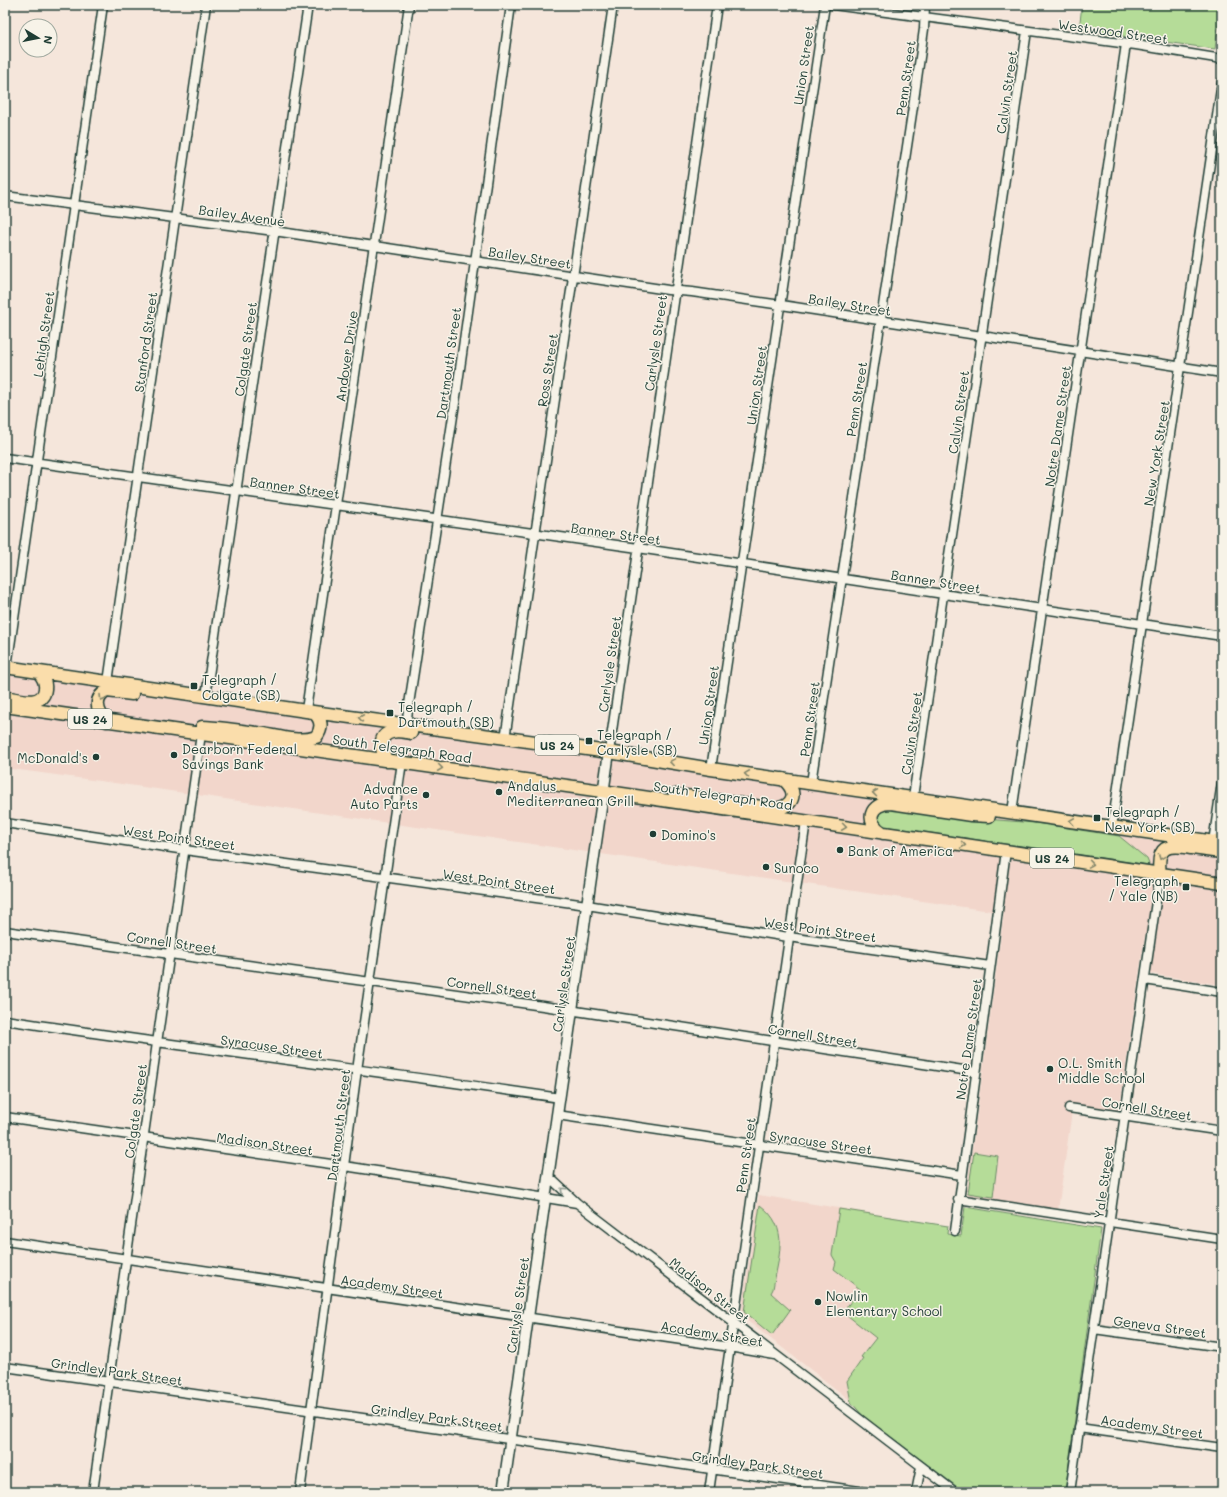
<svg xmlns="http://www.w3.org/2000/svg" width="1227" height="1497" font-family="Mali,sans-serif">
<rect width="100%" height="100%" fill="#f5e6db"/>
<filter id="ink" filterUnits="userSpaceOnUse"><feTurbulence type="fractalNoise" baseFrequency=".025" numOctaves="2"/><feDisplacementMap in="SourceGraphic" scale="8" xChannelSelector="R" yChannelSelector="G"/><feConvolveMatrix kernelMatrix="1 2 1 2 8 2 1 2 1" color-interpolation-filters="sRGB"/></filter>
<g filter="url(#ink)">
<path fill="#f2d6cb" d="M5,667L1222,843V985L1146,973L1151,934H1145L1119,1112L1073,1104L1058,1210L966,1196L1004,913L136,786L5,768Z
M759,1195L930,1223L854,1403L741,1316Z"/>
<path fill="#b5dc98" stroke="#6a8c66" d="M1082,5H1221L1215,49L1079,30Z
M886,808L973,818L1035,823L1119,836L1147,859L1149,864L1148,865L883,826L878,819L880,812Z
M974,1152L998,1156L993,1197L968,1193Z
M760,1205C791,1228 778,1258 773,1289L771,1293L790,1310L772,1335L744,1312Z
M965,1207L1101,1229L1065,1492H964L863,1416L851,1402L847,1381L863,1358L861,1357L876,1338L843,1312L860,1289L834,1269L836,1262L832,1255L839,1209L948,1226L947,1234L961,1236Z"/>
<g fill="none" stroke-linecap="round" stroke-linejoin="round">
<defs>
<path id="minor" d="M833,5L1136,45L1222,59
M5,196L274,231L668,290L692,292L788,306L1222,373
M5,458L638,548L1222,636
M7,667L103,5
M108,682L206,5
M206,696L308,5
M306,710L409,5
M406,724L457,390L511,5
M505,739L613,5
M609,752L717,5
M711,769L825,5
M811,783L914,100L924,29L925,5
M913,797L1027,31
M1012,812L1126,44
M5,823L192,851L587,905L782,936L990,966
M1112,827L1222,82
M1213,842L1222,782
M5,931L543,1006L976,1072
M1145,980L1222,992
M5,1020C190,1048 375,1071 560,1098
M1069,1108L1222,1131
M557,1115L962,1175
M5,1117C116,1134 227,1149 338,1165C418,1177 497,1190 577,1203
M548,1176L577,1203L955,1492
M958,1199L1222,1239
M955,1231L1006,851
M5,1241L723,1346L775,1355
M1094,1329L1222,1347
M5,1367L461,1432L866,1492
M1079,1428L1222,1448
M93,1492L201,734
M300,1492L356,1077L402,762
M709,1492L806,821
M916,1492L921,1467
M1070,1492L1160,874"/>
<path id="tertiary" d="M503,1492L609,752"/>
<path id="primary" d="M5,667L313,712L609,752L711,769L1222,843
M5,697C17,699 43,708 45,689C46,682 43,677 38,672
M5,706L595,790L1222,883
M106,721C97,712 93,698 107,691L132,694
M202,727C223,728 243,731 264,734C280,737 300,743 316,737C323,728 322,719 313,712
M387,761C381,751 377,735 392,732C398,730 405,732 411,733
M675,795L694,797L776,809C795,805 798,792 783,779
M883,833C864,822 870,803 891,803L971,815L989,816
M1160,874C1156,846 1167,844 1191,848C1201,849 1212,851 1222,852"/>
</defs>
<use href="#minor" stroke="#1f3d34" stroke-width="11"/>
<use href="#tertiary" stroke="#1f3d34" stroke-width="13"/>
<use href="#primary" stroke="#1f3d34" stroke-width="15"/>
<use href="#minor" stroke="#f7f3e8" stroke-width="8"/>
<use href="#tertiary" stroke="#f7f3e8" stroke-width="10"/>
<use href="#primary" stroke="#faddab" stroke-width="12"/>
</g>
<defs><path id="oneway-chevron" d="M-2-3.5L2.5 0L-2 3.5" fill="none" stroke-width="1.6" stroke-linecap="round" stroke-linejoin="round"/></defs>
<g stroke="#82856a">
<use href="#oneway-chevron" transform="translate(102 698) rotate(121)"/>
<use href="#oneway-chevron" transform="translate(361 718) rotate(-172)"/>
<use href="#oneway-chevron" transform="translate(672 762) rotate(-171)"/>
<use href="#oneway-chevron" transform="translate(440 768) rotate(8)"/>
<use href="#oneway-chevron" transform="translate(747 774) rotate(-172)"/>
<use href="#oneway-chevron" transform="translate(875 793) rotate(-172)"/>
<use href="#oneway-chevron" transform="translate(1072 821) rotate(-172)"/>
<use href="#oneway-chevron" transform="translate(844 827) rotate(8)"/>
<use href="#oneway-chevron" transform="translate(963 845) rotate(8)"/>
<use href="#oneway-chevron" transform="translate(1161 857) rotate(111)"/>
<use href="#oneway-chevron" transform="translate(1091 864) rotate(9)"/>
</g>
<use stroke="#8b988e" href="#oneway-chevron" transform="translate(563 1190) rotate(-137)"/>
</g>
<g fill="#1f3d34" stroke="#f7f3e8" stroke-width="1.5">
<rect x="190" y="682" width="8" height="8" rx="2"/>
<rect x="386" y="709" width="8" height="8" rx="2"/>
<rect x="585" y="737" width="8" height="8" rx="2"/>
<circle cx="174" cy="755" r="4"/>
<circle cx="96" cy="757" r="4"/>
<circle cx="499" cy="792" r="4"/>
<circle cx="426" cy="795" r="4"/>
<rect x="1093" y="814" width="8" height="8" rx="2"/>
<circle cx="653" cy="834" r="4"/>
<circle cx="840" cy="850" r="4"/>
<circle cx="766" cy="867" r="4"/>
<rect x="1182" y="883" width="8" height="8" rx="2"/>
<circle cx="1050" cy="1069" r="4"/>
<circle cx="818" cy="1302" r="4"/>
</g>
<g text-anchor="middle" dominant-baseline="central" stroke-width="3" stroke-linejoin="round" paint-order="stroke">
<g fill="#f7f3e8" stroke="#60746a" stroke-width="1">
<rect x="68" y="709" width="44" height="20" rx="3"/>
<rect x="535" y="735" width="44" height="20" rx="3"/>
<rect x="1030" y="848" width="44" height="20" rx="3"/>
</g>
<g font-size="12" font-weight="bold" fill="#1f3d34">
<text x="90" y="719">US 24</text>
<text x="557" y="745">US 24</text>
<text x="1052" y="858">US 24</text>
</g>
<g font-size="13" fill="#1f3d34" stroke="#f7f3e8">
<text transform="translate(1113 31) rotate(8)">Westwood Street</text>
<text transform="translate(803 65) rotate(-82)">Union Street</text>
<text transform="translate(905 78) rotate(-82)">Penn Street</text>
<text transform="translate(1006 92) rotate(-82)">Calvin Street</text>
<text transform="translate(242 215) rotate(8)">Bailey Avenue</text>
<text transform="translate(530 257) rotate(9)">Bailey Street</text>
<text transform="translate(850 304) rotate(9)">Bailey Street</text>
<text transform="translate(43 334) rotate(-82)">Lehigh Street</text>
<text transform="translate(145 342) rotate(-82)">Stanford Street</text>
<text transform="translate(655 343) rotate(-82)">Carlysle Street</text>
<text transform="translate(245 349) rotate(-82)">Colgate Street</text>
<text transform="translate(346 356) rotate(-82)">Andover Drive</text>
<text transform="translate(448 363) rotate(-82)">Dartmouth Street</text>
<text transform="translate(547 370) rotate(-81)">Ross Street</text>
<text transform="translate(756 385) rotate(-82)">Union Street</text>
<text transform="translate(856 399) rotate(-81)">Penn Street</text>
<text transform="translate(958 412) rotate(-82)">Calvin Street</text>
<text transform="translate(1057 426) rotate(-82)">Notre Dame Street</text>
<text transform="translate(1156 453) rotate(-81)">New York Street</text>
<text transform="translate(295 487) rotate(8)">Banner Street</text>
<text transform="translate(616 533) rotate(8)">Banner Street</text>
<text transform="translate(936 581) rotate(9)">Banner Street</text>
<text transform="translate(609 664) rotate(-82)">Carlysle Street</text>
<text transform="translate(708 705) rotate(-82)">Union Street</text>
<text transform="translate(809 719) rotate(-82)">Penn Street</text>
<text transform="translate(911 733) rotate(-82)">Calvin Street</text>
<text transform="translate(402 748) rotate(8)">South Telegraph Road</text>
<text transform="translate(723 795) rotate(8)">South Telegraph Road</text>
<text transform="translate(179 837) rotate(8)">West Point Street</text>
<text transform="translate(499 881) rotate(8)">West Point Street</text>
<text transform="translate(820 929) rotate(8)">West Point Street</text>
<text transform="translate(172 942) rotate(8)">Cornell Street</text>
<text transform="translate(563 984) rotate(-82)">Carlysle Street</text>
<text transform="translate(492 987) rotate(8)">Cornell Street</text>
<text transform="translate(813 1035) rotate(9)">Cornell Street</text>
<text transform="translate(968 1039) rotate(-82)">Notre Dame Street</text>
<text transform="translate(272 1046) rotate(8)">Syracuse Street</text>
<text transform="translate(1147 1108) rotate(9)">Cornell Street</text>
<text transform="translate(135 1111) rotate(-82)">Colgate Street</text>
<text transform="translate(338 1125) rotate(-83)">Dartmouth Street</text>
<text transform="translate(821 1142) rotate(8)">Syracuse Street</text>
<text transform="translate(265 1143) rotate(8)">Madison Street</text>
<text transform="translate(745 1155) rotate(-82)">Penn Street</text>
<text transform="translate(1103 1182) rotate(-82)">Yale Street</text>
<text transform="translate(392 1286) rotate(8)">Academy Street</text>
<text transform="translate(710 1290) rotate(38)">Madison Street</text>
<text transform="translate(517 1305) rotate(-82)">Carlysle Street</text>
<text transform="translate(1160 1326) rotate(8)">Geneva Street</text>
<text transform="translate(712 1333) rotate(9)">Academy Street</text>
<text transform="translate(117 1371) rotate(8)">Grindley Park Street</text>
<text transform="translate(437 1417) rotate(8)">Grindley Park Street</text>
<text transform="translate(1152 1426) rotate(8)">Academy Street</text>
<text transform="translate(758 1464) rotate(8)">Grindley Park Street</text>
</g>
<g font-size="13" fill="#1f3d34" stroke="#f7f3e8" text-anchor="start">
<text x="202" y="679">Telegraph /<tspan x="202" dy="15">Colgate (SB)</tspan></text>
<text x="398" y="706">Telegraph /<tspan x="398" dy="15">Dartmouth (SB)</tspan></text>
<text x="597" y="734">Telegraph /<tspan x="597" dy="15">Carlysle (SB)</tspan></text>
<text x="182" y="748">Dearborn Federal<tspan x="182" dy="15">Savings Bank</tspan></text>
<text x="88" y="757" text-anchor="end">McDonald's</text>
<text x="507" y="785">Andalus<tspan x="507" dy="15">Mediterranean Grill</tspan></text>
<text x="418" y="788" text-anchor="end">Advance<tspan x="418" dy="15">Auto Parts</tspan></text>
<text x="1105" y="811">Telegraph /<tspan x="1105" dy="15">New York (SB)</tspan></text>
<text x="661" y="834">Domino's</text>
<text x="848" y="850">Bank of America</text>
<text x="774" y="867">Sunoco</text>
<text x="1178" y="880" text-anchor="end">Telegraph<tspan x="1178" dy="15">/ Yale (NB)</tspan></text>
<text x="1058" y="1062">O.L. Smith<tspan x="1058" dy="15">Middle School</tspan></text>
<text x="826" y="1295">Nowlin<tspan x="826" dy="15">Elementary School</tspan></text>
</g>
</g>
<rect width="1227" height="1497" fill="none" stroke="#f7f3e8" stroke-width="20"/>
<rect x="10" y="10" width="1207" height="1477" fill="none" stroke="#1f3d34" stroke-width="1.5" filter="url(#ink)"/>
<g transform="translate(38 38) rotate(100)"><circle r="19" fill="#f7f3e8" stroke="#a1aaa0"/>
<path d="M0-3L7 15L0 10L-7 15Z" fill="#1f3d34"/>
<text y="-6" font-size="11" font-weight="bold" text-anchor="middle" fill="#1f3d34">N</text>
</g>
</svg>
